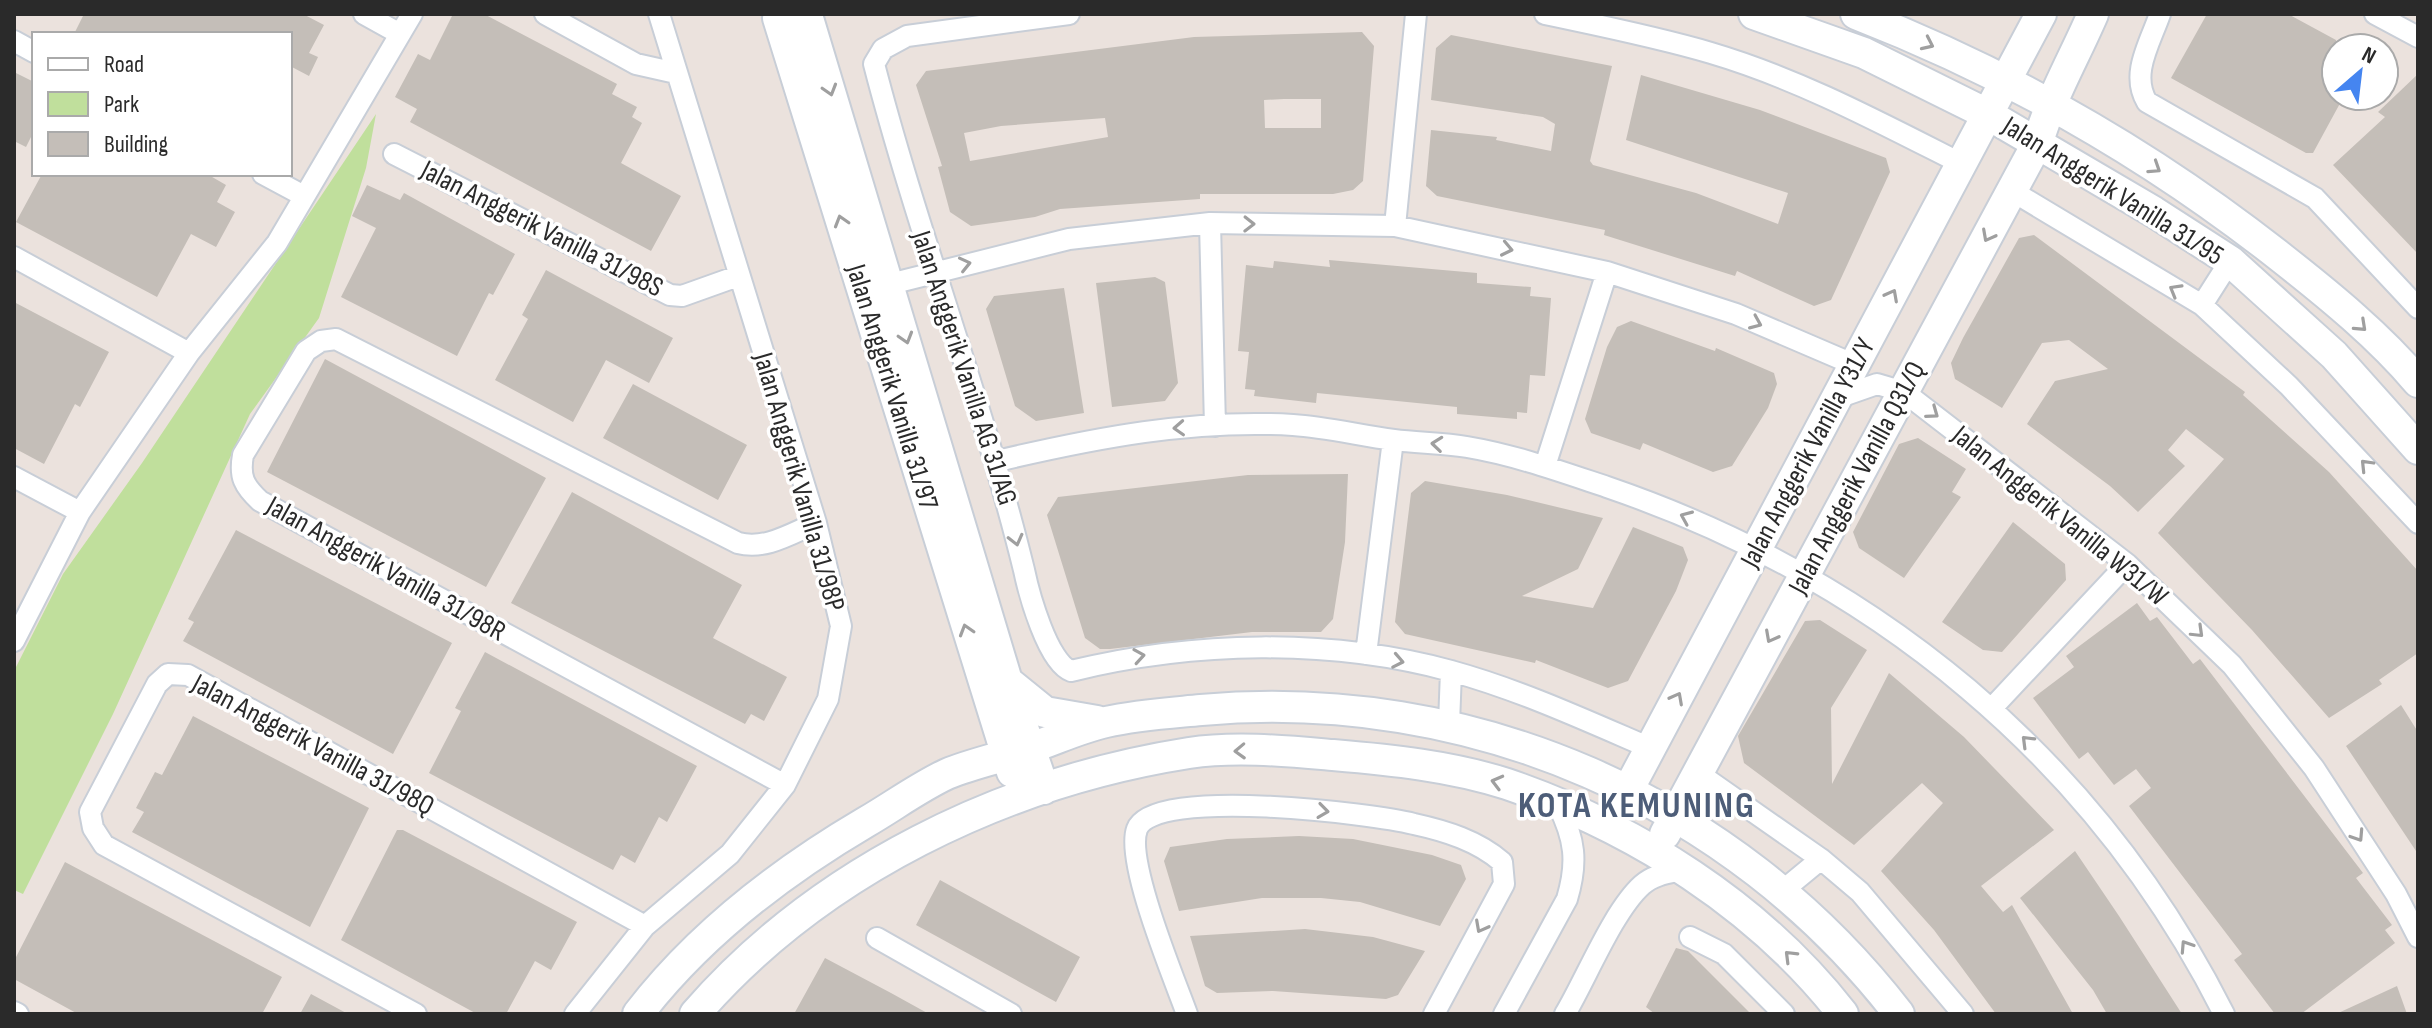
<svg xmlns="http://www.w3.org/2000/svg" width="2432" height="1028" font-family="'Sofia Sans Condensed',sans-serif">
<rect width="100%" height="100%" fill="#ebe2dd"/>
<path fill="#c0df9c" d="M376,114L366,168L319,318L250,414L113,714L23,894L14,890V671L63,574L142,463Z"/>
<path fill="#c4beb8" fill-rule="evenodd" d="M84,14H303L324,25L309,53L318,57L309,76L290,66V34H74Z
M453,14H484L617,84L612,94L637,107L632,117L642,123L621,163L681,196L651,251L410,122L417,109L395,97L418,54L430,60Z
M2207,14H2288L2336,40V96H2344L2313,153H2306L2171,78Z
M1362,32L1374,46L1363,181L1353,190L1333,194H1200V199L1060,209L1035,217L971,226L950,212L938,167L942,166L916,85L926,71L1194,37ZM1284,99H1321V128H1265L1264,100ZM1105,118L1108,137L970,161L964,133L1001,126Z
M1451,35L1612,66L1590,161L1593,165L1696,193L1778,224L1788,193L1626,140L1641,75L1760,110L1886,158L1890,172L1831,300L1814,306L1737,271L1735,276L1604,235L1605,230L1437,196L1426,186L1431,130L1497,137L1496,140L1551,151L1555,124L1543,117L1431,100L1436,48Z
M14,72L34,82V131L26,147L14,141Z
M2418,74V254L2333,165L2385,117L2378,112Z
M42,174H207L226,185L217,202L235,212L216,247L191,234L157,297L16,222Z
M367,185L400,200L404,193L515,254L493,295L489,293L457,356L341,297L376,228L352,216Z
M2034,235L2245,392L2243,395L2329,472L2418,571V653L2379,680L2382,684L2329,718L2252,630L2158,533L2224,459L2186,429L2168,450L2185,466L2138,512L2110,486L2027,424L2055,381L2108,369L2069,340L2042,343L2002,408L1955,379L1951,363L1963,338L2019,238Z
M1329,260L1477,273V283L1531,287L1530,296L1551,298L1545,376L1530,375L1527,413L1517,412V419L1457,414V407L1317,393L1316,403L1254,396L1255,390L1245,389L1249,352L1238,351L1246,265L1273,268L1274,261L1330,267Z
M546,270L673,338L649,383L606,360L573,422L495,380L528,319L522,315Z
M1155,277L1165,282L1178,383L1165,401L1112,407L1096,283Z
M1064,288L1084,413L1036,421L1015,406L986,309L994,296Z
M14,302L109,352L80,407L75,404L44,464L14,448Z
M1631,321L1715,351L1716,348L1774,373L1777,384L1768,408L1732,466L1713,472L1643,443L1640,450L1591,433L1585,419L1607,347L1617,327Z
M325,359L546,478L486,587L267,472Z
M633,384L747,445L718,500L603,438Z
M1918,438L1966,469L1952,492L1961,497L1904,578L1859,548L1853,532L1899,444Z
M1348,474L1345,542L1333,619L1321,632H1252L1110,649H1100L1085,638L1047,515L1058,497L1248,475Z
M1425,481L1507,495L1603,518L1578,569L1522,596L1593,608L1633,527L1683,547L1688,560L1676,591L1628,681L1608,688L1536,660L1535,663L1405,634L1395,622L1411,493Z
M572,492L742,585L713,638L787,677L764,721L751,714L745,724L511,603Z
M2013,522L2065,564L2066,580L2002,652L1983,650L1942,622Z
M236,530L452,643L393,754L183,641L194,622L188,619Z
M2137,603L2150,621L2157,617L2193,664L2200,659L2363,873L2356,878L2392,925L2385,930L2395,943L2301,1014H2275L2234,960L2242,954L2129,806L2151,788L2136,769L2114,785L2088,752L2079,759L2033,698L2074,667L2066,656Z
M1820,620L1867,650L1831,708L1832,784L1889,673L1964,737L2054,830L1981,886L2003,912L2012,905L2073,1014H1996L1934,930L1881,871L1943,803L1922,783L1854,845L1744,763L1738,736L1805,621Z
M485,652L697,766L667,822L659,817L635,863L621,855L613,870L429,773L461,711L455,708Z
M2401,705L2418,732V854L2346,746Z
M193,716L369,808L310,927L132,832L144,812L136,808L155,772L162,775Z
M397,830H403L577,922L551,970L535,961L506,1014H477L341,940Z
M1299,836L1353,839L1432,855L1461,865L1466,879L1440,926L1360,902L1321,898H1262L1179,911L1164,861L1170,847L1227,839Z
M2075,851L2119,916L2182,1014H2107L2093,990L2020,898Z
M65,862L282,977L262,1014H78L14,979V961Z
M940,880L1080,957L1056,1002L916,925Z
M1305,929L1373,937L1425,951L1398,995L1386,999L1273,991L1217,993L1205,986L1190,936Z
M1676,948L1688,951L1751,1014H1655L1646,1007Z
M825,958L891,993L929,1014H794Z
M2397,986L2407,1014H2336Z
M311,994L348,1014H300Z"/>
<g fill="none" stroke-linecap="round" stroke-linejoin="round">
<defs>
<path id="street" d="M364,14L400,34
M545,14L636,64L676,73
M1069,14L907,36L883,49L874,64C918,234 982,399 1024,570C1029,594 1048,663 1071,671C1194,641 1329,638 1451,671C1520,690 1585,720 1650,748
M1545,14C1601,26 1657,37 1711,53C1799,79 1881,123 1962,164
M2160,14C2150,43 2130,74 2147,102L2315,198L2418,308
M2375,14L2418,37
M14,41L34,52
M394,154L670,295L682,296L738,276
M263,174L304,196
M2012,191L2202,305L2289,386L2418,523
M1210,223L1215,426
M1395,226L1416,14
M14,257L189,353
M890,284L1069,239L1210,223L1395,226L1607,272L1736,314L1855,365
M2202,305L2230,261
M1837,398L1877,384L1904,392L2127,564L2232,665L2314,768L2396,894L2418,937
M997,461C1095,438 1192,419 1293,425C1327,427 1361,436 1394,440C1418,443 1443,443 1467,447C1515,455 1562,472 1607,487C1876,579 2095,758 2224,1014
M1545,466L1607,272
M14,477L80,512
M14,641L80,512L189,353L277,243L412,14
M1366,654L1393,440
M1993,707L2127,564
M1449,724L1451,671
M1698,773L1821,859L1860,892L1963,1014
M785,785L260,501C244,486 239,477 243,455L306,351L321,341L336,339L738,543C766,550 790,534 816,523
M1781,892L1821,859
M1690,937L1724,954L1784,1014
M877,938L1011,1014
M14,1012L18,1014
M416,1014L104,845L93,828L90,812L157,684L168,674L188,675L645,926
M575,1014L645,926L730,854L785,785L828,699L841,626L816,523L659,14
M1187,1014C1174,978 1125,861 1137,829C1153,786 1375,814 1414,824C1446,831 1478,841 1502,862L1504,884L1434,1014
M1504,1014L1567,899C1578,862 1575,839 1558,805
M1565,1014C1586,979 1613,911 1642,885C1653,875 1668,873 1682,870"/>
<path id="secondary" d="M1754,14L1864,53L1989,115L2154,212L2230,261L2334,355L2418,449
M1856,14C2010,74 2153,156 2283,259C2330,296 2379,336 2418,382
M807,15L1007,681L1044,789
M778,18L1012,772
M1008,682L1045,712L1097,721
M1619,807L2041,14
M1665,834L2038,142C2051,97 2074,58 2093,14
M638,1014C698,936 781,872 866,822C892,807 919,787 947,774C971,764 999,758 1024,750C1051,742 1078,728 1106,722C1137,715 1170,713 1201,710C1470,686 1733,799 1899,1014
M695,1014C819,871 1004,782 1189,753C1235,746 1286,751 1333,755C1391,760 1451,766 1507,784C1635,828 1759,906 1843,1014"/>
</defs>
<use href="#street" stroke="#c8ced7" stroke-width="24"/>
<use href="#secondary" stroke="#c8ced7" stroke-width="34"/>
<use href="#street" stroke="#fff" stroke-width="20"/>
<use href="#secondary" stroke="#fff" stroke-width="30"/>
</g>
<defs><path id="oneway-chevron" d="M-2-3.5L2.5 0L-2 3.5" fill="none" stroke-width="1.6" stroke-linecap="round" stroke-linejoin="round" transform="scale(2)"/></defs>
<g stroke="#9f9f9f">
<use href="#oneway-chevron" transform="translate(1928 44) rotate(25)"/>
<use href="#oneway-chevron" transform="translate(830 90) rotate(73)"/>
<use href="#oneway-chevron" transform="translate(2155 168) rotate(33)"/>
<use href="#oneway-chevron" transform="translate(841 221) rotate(-107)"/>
<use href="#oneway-chevron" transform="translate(1249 224) rotate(1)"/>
<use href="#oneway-chevron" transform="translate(1988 236) rotate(118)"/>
<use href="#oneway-chevron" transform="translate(1507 249) rotate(12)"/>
<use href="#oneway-chevron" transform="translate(965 264) rotate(-13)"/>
<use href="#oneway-chevron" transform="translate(2175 290) rotate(-150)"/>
<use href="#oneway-chevron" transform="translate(1892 295) rotate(-62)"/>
<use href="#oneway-chevron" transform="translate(1756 323) rotate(23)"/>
<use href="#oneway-chevron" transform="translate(2361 326) rotate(43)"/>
<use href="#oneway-chevron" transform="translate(906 338) rotate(73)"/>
<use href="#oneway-chevron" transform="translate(1933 413) rotate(36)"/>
<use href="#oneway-chevron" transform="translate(1179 428) rotate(177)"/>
<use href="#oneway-chevron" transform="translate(1437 444) rotate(-174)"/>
<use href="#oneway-chevron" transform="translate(2366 465) rotate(-134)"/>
<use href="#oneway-chevron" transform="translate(1686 517) rotate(-157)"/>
<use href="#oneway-chevron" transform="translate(1016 540) rotate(76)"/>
<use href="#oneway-chevron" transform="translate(966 630) rotate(-107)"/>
<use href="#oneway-chevron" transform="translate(2198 632) rotate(44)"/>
<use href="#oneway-chevron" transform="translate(1771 637) rotate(118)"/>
<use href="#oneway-chevron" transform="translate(1139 656) rotate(-9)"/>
<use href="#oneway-chevron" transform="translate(1398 661) rotate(11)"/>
<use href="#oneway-chevron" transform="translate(1677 698) rotate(-62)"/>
<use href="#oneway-chevron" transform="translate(2027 741) rotate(-135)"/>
<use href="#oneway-chevron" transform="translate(1240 751) rotate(178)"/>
<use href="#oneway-chevron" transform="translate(1497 782) rotate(-165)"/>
<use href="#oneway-chevron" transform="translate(1323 811) rotate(8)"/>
<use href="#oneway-chevron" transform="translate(2358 836) rotate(57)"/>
<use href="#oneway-chevron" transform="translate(1481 927) rotate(118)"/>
<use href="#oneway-chevron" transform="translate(2186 946) rotate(-123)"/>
<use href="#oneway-chevron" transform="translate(1790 956) rotate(-135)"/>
</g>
<g text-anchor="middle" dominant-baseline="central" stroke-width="7" stroke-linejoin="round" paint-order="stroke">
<g font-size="28" fill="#2a2a2a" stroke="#fff">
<text transform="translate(2113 191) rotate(32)">Jalan Anggerik Vanilla 31/95</text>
<text transform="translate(542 229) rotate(27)">Jalan Anggerik Vanilla 31/98S</text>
<text transform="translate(964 368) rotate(72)">Jalan Anggerik Vanilla AG 31/AG</text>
<text transform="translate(892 387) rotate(73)">Jalan Anggerik Vanilla 31/97</text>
<text transform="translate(1808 453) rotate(-62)">Jalan Anggerik Vanilla Y31/Y</text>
<text transform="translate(1857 478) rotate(-62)">Jalan Anggerik Vanilla Q31/Q</text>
<text transform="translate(799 482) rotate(74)">Jalan Anggerik Vanilla 31/98P</text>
<text transform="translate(2060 516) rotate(39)">Jalan Anggerik Vanilla W31/W</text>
<text transform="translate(386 569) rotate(29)">Jalan Anggerik Vanilla 31/98R</text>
<text transform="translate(313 745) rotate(28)">Jalan Anggerik Vanilla 31/98Q</text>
</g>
<g font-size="36" font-weight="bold" letter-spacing="2" fill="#4d5d78" stroke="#fff">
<text x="1637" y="806">KOTA KEMUNING</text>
</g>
</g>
<rect width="2432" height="1028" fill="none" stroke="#2a2a2a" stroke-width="32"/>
<rect x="32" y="32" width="260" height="144" fill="#ffffff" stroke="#aaaaaa" stroke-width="2"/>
<rect x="48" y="58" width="40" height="12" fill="#ffffff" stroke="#aaaaaa" stroke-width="2"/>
<text x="104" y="72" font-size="24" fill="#2a2a2a">Road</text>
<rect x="48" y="92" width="40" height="24" fill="#c0df9c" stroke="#aaaaaa" stroke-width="2"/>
<text x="104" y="112" font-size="24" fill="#2a2a2a">Park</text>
<rect x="48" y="132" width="40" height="24" fill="#c4beb8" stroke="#aaaaaa" stroke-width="2"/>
<text x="104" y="152" font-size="24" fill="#2a2a2a">Building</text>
<g transform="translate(2360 72) rotate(28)"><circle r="38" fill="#ffffff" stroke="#aaaaaa" stroke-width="2"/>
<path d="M0-6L14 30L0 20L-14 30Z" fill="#4585f0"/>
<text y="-12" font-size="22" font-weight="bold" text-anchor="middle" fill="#2a2a2a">N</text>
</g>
</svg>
